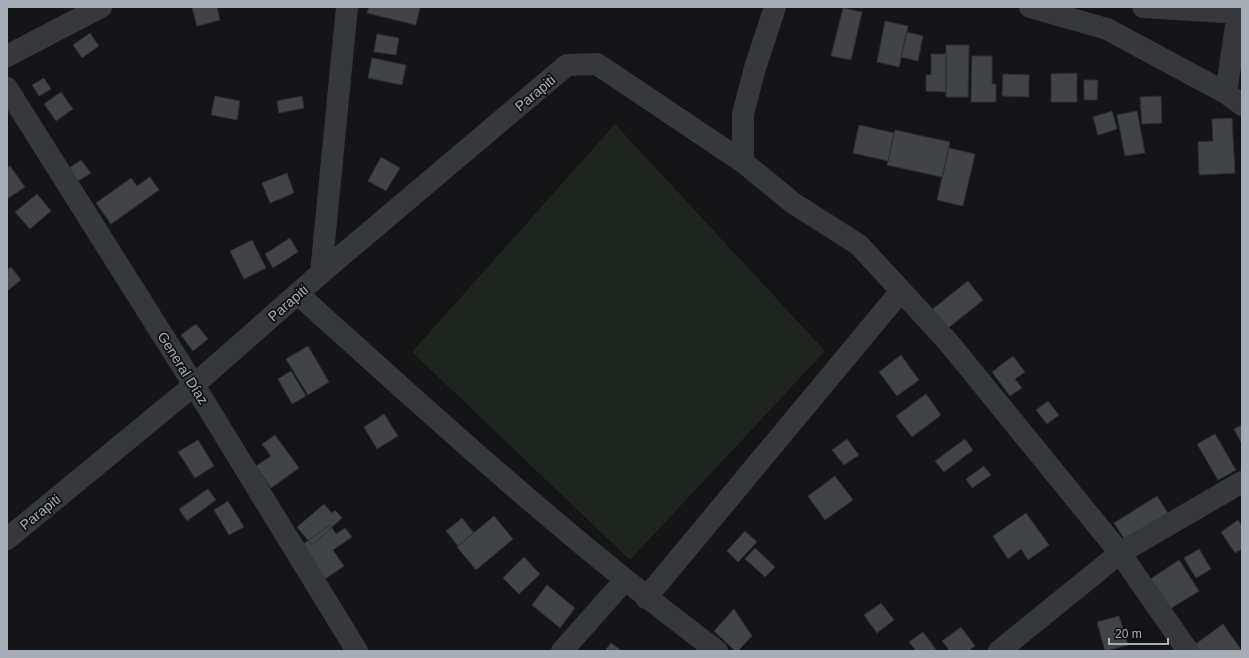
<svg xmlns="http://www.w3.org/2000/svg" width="1249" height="658" font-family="Helvetica,sans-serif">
<rect width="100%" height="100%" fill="#151517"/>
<path fill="#1e251e" d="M615,124L825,351L630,560L412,352Z"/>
<path fill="#414347" stroke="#2f3033" d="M192,7H217L220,20L197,26Z
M369,7H420L416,25L367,13Z
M843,8L862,12L851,60L831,56Z
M885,21L908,26L899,67L877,62Z
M907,32L923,36L918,61L901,57Z
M90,33L99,46L82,58L73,45Z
M377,34L399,38L396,55L374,52Z
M946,45H969L968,97H946Z
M931,54H946V92L926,91V75H931Z
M972,56H992V84H996V102H971Z
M372,58L406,65L402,85L368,78Z
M1077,73V102H1051V74Z
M1003,74L1029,75V97L1002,96Z
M44,78L51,89L39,96L32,85Z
M1084,80H1098L1097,100H1084Z
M61,92L73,109L56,121L44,104Z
M215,96L240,101L237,120L211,115Z
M302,96L304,108L279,113L277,101Z
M1161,96L1162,123L1142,124L1140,97Z
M1112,111L1117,129L1098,135L1093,117Z
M1137,111L1145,153L1125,156L1117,115Z
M1232,118L1235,173L1199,175L1198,142L1213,141L1212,119Z
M859,125L894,133L888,161L853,153Z
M895,130L950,142L942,177L887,165Z
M949,148L975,154L963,206L937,200Z
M381,157L400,168L386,191L368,181Z
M81,160L91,173L77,182L68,169Z
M10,166L25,187L7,199V168Z
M287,173L294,193L270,203L262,183Z
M150,177L159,190L111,224L96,203L131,178L137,186Z
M37,194L51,211L30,229L15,212Z
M290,238L298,252L273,268L265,254Z
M252,240L266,268L244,279L230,251Z
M11,267L21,280L7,291V270Z
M968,281L983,300L946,330L930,311Z
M196,324L208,339L193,351L181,335Z
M308,346L329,382L308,395L286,359Z
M901,355L919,380L897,396L879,372Z
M1013,356L1025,372L1015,379L1022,388L1010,396L992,372Z
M291,371L306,396L292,404L278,379Z
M926,394L941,415L912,437L896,416Z
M1048,401L1059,415L1047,424L1036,410Z
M384,414L398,436L377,449L364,427Z
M1242,425V444L1234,429Z
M1215,434L1236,470L1218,480L1197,444Z
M275,435L299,468L271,488L256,466L271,456L262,444Z
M847,439L859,455L844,465L832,450Z
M965,439L973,450L944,472L935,461Z
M198,440L214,466L195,478L178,452Z
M984,466L991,475L972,488L966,479Z
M835,476L853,500L825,520L808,496Z
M208,489L216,500L187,521L179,509Z
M1157,496L1171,518L1129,546L1114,523Z
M228,501L244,527L229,535L214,510Z
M324,504L332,513L335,510L342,518L312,545L297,527Z
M1026,513L1049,545L1028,560L1021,549L1008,559L993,536Z
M494,516L513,539L476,570L457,547Z
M462,518L474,533L458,546L446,531Z
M1238,520L1242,526V549L1235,553L1221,532Z
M330,525L336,534L345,528L352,537L333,550L344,566L325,579L302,545Z
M745,531L757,542L738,562L727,551Z
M755,548L775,567L765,577L745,559Z
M1199,549L1211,569L1196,578L1184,558Z
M524,557L540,574L519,594L503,578Z
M1179,560L1199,591L1165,612L1146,582Z
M547,585L575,608L560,628L532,605Z
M881,603L894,620L877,633L864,615Z
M734,609L752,636L738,651H735L714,631Z
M1119,616L1128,645L1105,651L1097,622Z
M1223,624L1242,651H1191L1189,649Z
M961,627L975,646L968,651H950L942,641Z
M923,632L937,651H916L909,642Z
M611,643L622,651H605Z"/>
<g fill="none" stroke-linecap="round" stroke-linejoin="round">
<path stroke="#36383c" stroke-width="22" d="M1030,7L1107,29L1226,93L1242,105
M1143,7L1242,13
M7,56L101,7
M7,88L194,385L357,651
M1226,93L1238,13
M743,162V114L755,68L775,7
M321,273L347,7
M298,294C434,417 570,541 717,651
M7,539L194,385L321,273L567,65L597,64L743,162L793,203L859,245L949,343L1120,553L1188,651
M646,598L901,291
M562,651L625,580
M999,651L1120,553L1242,482"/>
</g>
<g text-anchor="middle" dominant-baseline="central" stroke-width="3.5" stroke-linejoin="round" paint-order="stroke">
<g font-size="14" fill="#a7adb7" stroke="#101012">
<text transform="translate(535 93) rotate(-40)">Parapiti</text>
<text transform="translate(288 303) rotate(-41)">Parapiti</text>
<text transform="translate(183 368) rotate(58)">General Díaz</text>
<text transform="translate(40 512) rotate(-39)">Parapiti</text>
</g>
</g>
<rect width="1249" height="658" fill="none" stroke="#a7adb7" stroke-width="16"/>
<path d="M1109 638v6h59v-6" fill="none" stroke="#a7adb7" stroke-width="2"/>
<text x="1115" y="638" font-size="12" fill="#a7adb7" stroke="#101012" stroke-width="3" paint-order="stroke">20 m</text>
</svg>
